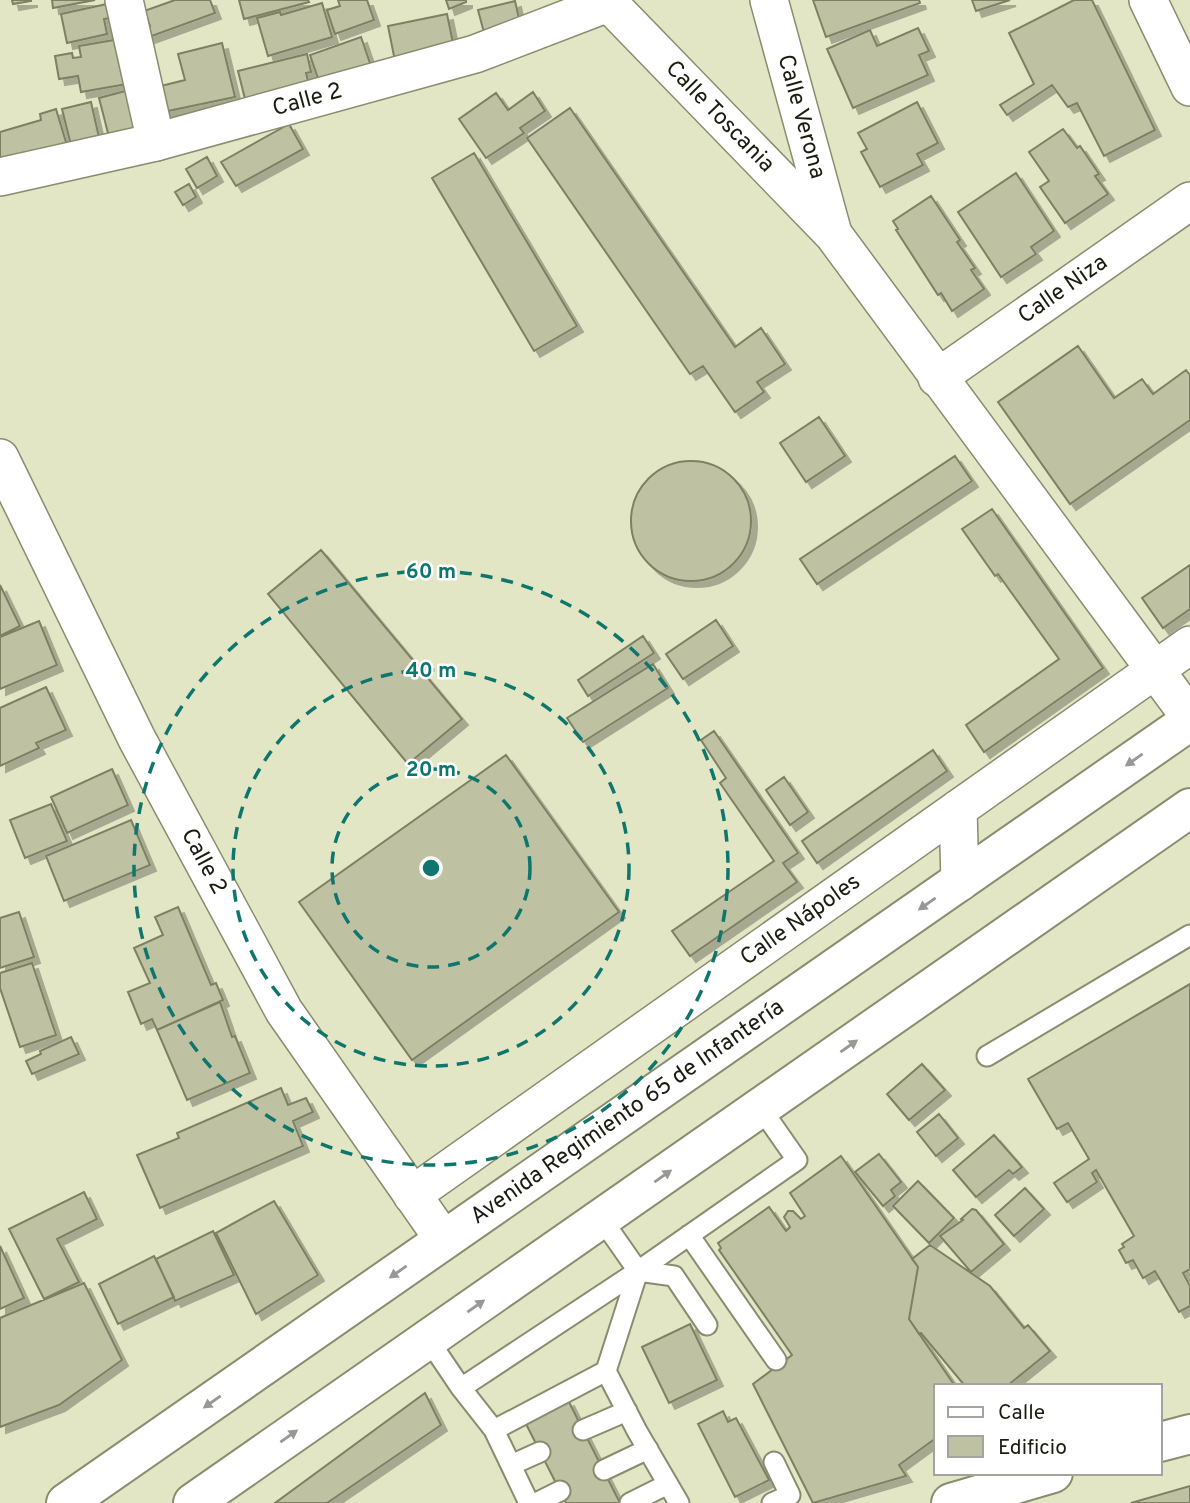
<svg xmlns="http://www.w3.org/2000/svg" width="1190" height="1503" font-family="Overpass,sans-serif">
<defs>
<filter id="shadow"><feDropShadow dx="6" dy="6" stdDeviation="0" flood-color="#0004"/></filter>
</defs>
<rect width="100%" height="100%" fill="#e2e6c5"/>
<path fill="#bfc2a2" stroke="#7d8062" stroke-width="2" filter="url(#shadow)" d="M12,0H31V1L13,4Z
M52,0H95L53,8Z
M175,0H210L215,13L138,41L135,32L150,26L144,11Z
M239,0H308L309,2L244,19Z
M338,0H367L374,20L335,34L327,10L340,6Z
M446,0H466V2L449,9Z
M813,0H919L920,3L826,37Z
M972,0H1010L976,11Z
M1074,0H1092L1155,130L1104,156L1077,103L1068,107L1052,85L1007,115L1000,105L1034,84L1009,33Z
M515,1L522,32L486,40L478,10Z
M322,3L332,37L268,56L257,18L280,12L281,15Z
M107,4L110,18L104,19L107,34L67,43L61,14Z
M447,14L455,53L396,66L388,26Z
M918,28L929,51L919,55L928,75L853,108L827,49L870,30L877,46Z
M361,37L371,66L321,87L310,55Z
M120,39L127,84L81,92L78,76L59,79L55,56L72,53L73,58L81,57L79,46Z
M222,43L235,97L163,112L157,87L185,80L178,54Z
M307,54L311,72L306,73L310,89L245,99L238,71Z
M137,88L147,128L109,137L99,98Z
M533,92L545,111L520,128L524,133L486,158L459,119L496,93L508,110Z
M91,102L100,142L72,149L62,109Z
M917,102L938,143L917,154L923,165L880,187L861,152L867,149L858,133Z
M570,108L735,347L761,328L785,364L757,382L764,392L735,412L703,366L690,374L527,138Z
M56,109L68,149L0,161V132L41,120L40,114Z
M289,124L303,149L236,186L221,162Z
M1063,129L1077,148L1080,146L1099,174L1095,176L1108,194L1065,223L1040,187L1049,181L1029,152Z
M474,153L577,326L534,351L432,178Z
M207,157L217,176L197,188L186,169Z
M1016,173L1054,231L1031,247L1036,254L1001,277L958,212Z
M189,184L196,197L183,205L175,192Z
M931,196L960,240L957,242L975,268L971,270L984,289L952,311L941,293L938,295L896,230L898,229L893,221Z
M1078,346L1114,398L1142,379L1153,394L1186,370L1190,375V420L1070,504L998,402Z
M819,417L845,456L806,482L780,443Z
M955,456L972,481L817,584L800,559Z
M631 521a60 60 0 1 1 120 0a60 60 0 1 1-120 0Z
M992,509L1103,668L984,752L966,725L1059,659L998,574L995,576L962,529Z
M321,550L462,719L408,764L268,594Z
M1190,565V609L1163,628L1142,598Z
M0,585L20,626L0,636Z
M716,620L733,646L683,679L666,654Z
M39,621L57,665L0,689V637Z
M643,636L654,653L588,696L578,680Z
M653,664L668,688L583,742L567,718Z
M46,687L66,730L36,743L39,748L0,766V708Z
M714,731L798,853L783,863L797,882L690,956L672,931L774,861L720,783L726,778L701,740Z
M933,750L947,771L817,863L802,841Z
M506,755L619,912L412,1060L299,902Z
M112,769L128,805L67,833L51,797Z
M784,777L808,812L790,825L766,790Z
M51,804L67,841L25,858L10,820Z
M131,820L150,865L64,901L46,856Z
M178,907L211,985L216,983L223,1000L157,1030L152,1019L141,1024L128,992L150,983L134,948L163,935L155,917Z
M19,912L34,957L0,968V918Z
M32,963L56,1035L20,1047L0,988V973Z
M1190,984V1269L1183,1273L1190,1286V1306L1179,1312L1155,1271L1143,1278L1133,1260L1126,1263L1119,1250L1124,1247L1122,1244L1134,1236L1096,1170L1092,1173L1097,1182L1067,1202L1054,1183L1089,1159L1068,1123L1057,1129L1028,1079Z
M220,1002L232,1037L235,1036L250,1073L187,1100L157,1030Z
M71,1037L79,1054L32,1074L26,1061L41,1054L40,1051Z
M922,1064L945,1090L909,1120L887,1094Z
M281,1088L288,1105L306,1098L313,1112L293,1121L303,1146L160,1208L137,1155L179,1138L177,1133Z
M939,1114L958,1138L936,1156L917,1132Z
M994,1135L1022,1167L1013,1174L1009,1170L976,1197L953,1170Z
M879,1154L901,1182L891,1190L895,1196L883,1206L855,1172Z
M841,1156L918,1267L909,1319L955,1386H936V1438L899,1465L906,1476L813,1503L753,1384L792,1355L719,1250L721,1248L718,1243L769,1207L786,1231L790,1227L784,1217L788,1211H793L801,1219L805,1216L790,1193Z
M918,1181L954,1218L929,1243L893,1206Z
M1025,1188L1044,1209L1014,1236L995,1215Z
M84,1192L97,1219L57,1239L79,1282L44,1299L9,1229Z
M274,1201L318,1275L256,1314L216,1233Z
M972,1209L976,1210L1004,1244L971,1272L940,1236L963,1220L961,1219Z
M213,1231L234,1275L175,1301L156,1259Z
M930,1245L990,1286L1024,1328L1028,1325L1050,1351L1007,1386H965L921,1333L919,1334L909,1319L918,1267L912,1259Z
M0,1246L24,1298L0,1309Z
M154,1256L174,1297L118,1324L99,1284Z
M84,1283L122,1360L59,1405L0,1427V1318Z
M690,1324L717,1380L669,1403L642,1347Z
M425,1393L441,1425L327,1503H275Z
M568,1400L583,1430L620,1503H566L525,1422Z
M723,1411L728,1422L736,1418L769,1480L735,1497L698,1424Z
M1190,1486V1503H1131Z"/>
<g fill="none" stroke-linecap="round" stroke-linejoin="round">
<defs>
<path id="lane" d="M987,1056L1190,935
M689,1235L776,1360
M638,1271L674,1276L707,1325
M428,1339L461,1388L638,1271L601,1218
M461,1388L494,1430L529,1503
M494,1430L606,1371
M583,1430L627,1411
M511,1465L540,1452
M604,1470L648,1449
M536,1503L560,1491
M630,1503L668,1484
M679,1503L637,1431L606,1371L638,1271L797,1160L760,1107
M772,1503L790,1495L774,1462"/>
<g id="street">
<path d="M124,0L156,142"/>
<path id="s1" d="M606,0L833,234L1190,717"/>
<path id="s2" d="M769,0L832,230"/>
<path d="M1148,0L1190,87"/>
<path id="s3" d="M0,177L156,142L475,54L608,3"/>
<path id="s4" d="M937,378L1190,201"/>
<path id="s5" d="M0,458L137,739L284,1011L444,1240"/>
<path d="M958,809L960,882"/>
<path id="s6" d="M412,1195L1190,645"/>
</g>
<path id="secondary" d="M1160,1442L1190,1434
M951,1503L1053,1473"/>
<g id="highway">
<path id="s7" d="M66,1503L1190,721"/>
<path d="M193,1503L1190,808"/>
</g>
</defs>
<use href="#lane" stroke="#898c6e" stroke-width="23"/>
<use href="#street" stroke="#898c6e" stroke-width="40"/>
<use href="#secondary" stroke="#898c6e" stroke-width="42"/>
<use href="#highway" stroke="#898c6e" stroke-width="42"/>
<use href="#lane" stroke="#fff" stroke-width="19"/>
<use href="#street" stroke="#fff" stroke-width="37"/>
<use href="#secondary" stroke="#fff" stroke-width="38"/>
<use href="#highway" stroke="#fff" stroke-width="38"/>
</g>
<defs><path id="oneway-solid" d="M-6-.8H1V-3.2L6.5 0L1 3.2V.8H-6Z" transform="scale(1.75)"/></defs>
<g fill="#989993">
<use href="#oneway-solid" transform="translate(1134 760) rotate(145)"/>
<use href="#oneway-solid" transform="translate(927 904) rotate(145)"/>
<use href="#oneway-solid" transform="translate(849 1046) rotate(-35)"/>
<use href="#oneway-solid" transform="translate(663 1176) rotate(-35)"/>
<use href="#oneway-solid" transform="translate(398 1272) rotate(145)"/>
<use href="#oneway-solid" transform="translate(476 1306) rotate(-35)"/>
<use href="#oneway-solid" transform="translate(212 1402) rotate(145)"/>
<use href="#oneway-solid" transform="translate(289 1436) rotate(-35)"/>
</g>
<g fill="none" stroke="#0f766e" stroke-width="3.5" stroke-dasharray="12 9">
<circle cx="431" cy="868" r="99"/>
<circle cx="431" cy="868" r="198"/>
<circle cx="431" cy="868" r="297"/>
</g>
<g text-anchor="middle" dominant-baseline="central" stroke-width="5" stroke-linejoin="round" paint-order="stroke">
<g font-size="23" fill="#1b1c10" stroke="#fff">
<text stroke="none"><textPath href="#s3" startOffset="317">Calle 2</textPath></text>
<text stroke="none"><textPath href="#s1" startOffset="163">Calle Toscania</textPath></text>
<text stroke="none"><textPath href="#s2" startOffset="121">Calle Verona</textPath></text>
<text stroke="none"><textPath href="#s4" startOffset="154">Calle Niza</textPath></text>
<text stroke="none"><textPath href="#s5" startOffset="452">Calle 2</textPath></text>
<text stroke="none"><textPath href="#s6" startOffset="476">Calle Nápoles</textPath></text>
<text stroke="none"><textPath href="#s7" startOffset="684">Avenida Regimiento 65 de Infantería</textPath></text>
</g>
</g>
<circle cx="431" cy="868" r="10" fill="#0f766e" stroke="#fff" stroke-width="3.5"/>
<g font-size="21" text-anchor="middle" font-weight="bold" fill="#0f766e" stroke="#fff" stroke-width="5" stroke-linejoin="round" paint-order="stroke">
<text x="431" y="578">60 m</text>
<text x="431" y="677">40 m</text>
<text x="431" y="776">20 m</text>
</g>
<rect x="934" y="1384" width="228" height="91" fill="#ffffff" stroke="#a4a49f" stroke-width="2"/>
<rect x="948" y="1407" width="35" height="10" fill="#ffffff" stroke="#a4a49f" stroke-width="2"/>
<text x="998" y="1419" font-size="21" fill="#1b1c10">Calle</text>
<rect x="948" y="1436" width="35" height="21" fill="#bfc2a2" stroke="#a4a49f" stroke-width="2"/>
<text x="998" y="1454" font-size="21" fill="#1b1c10">Edificio</text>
</svg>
